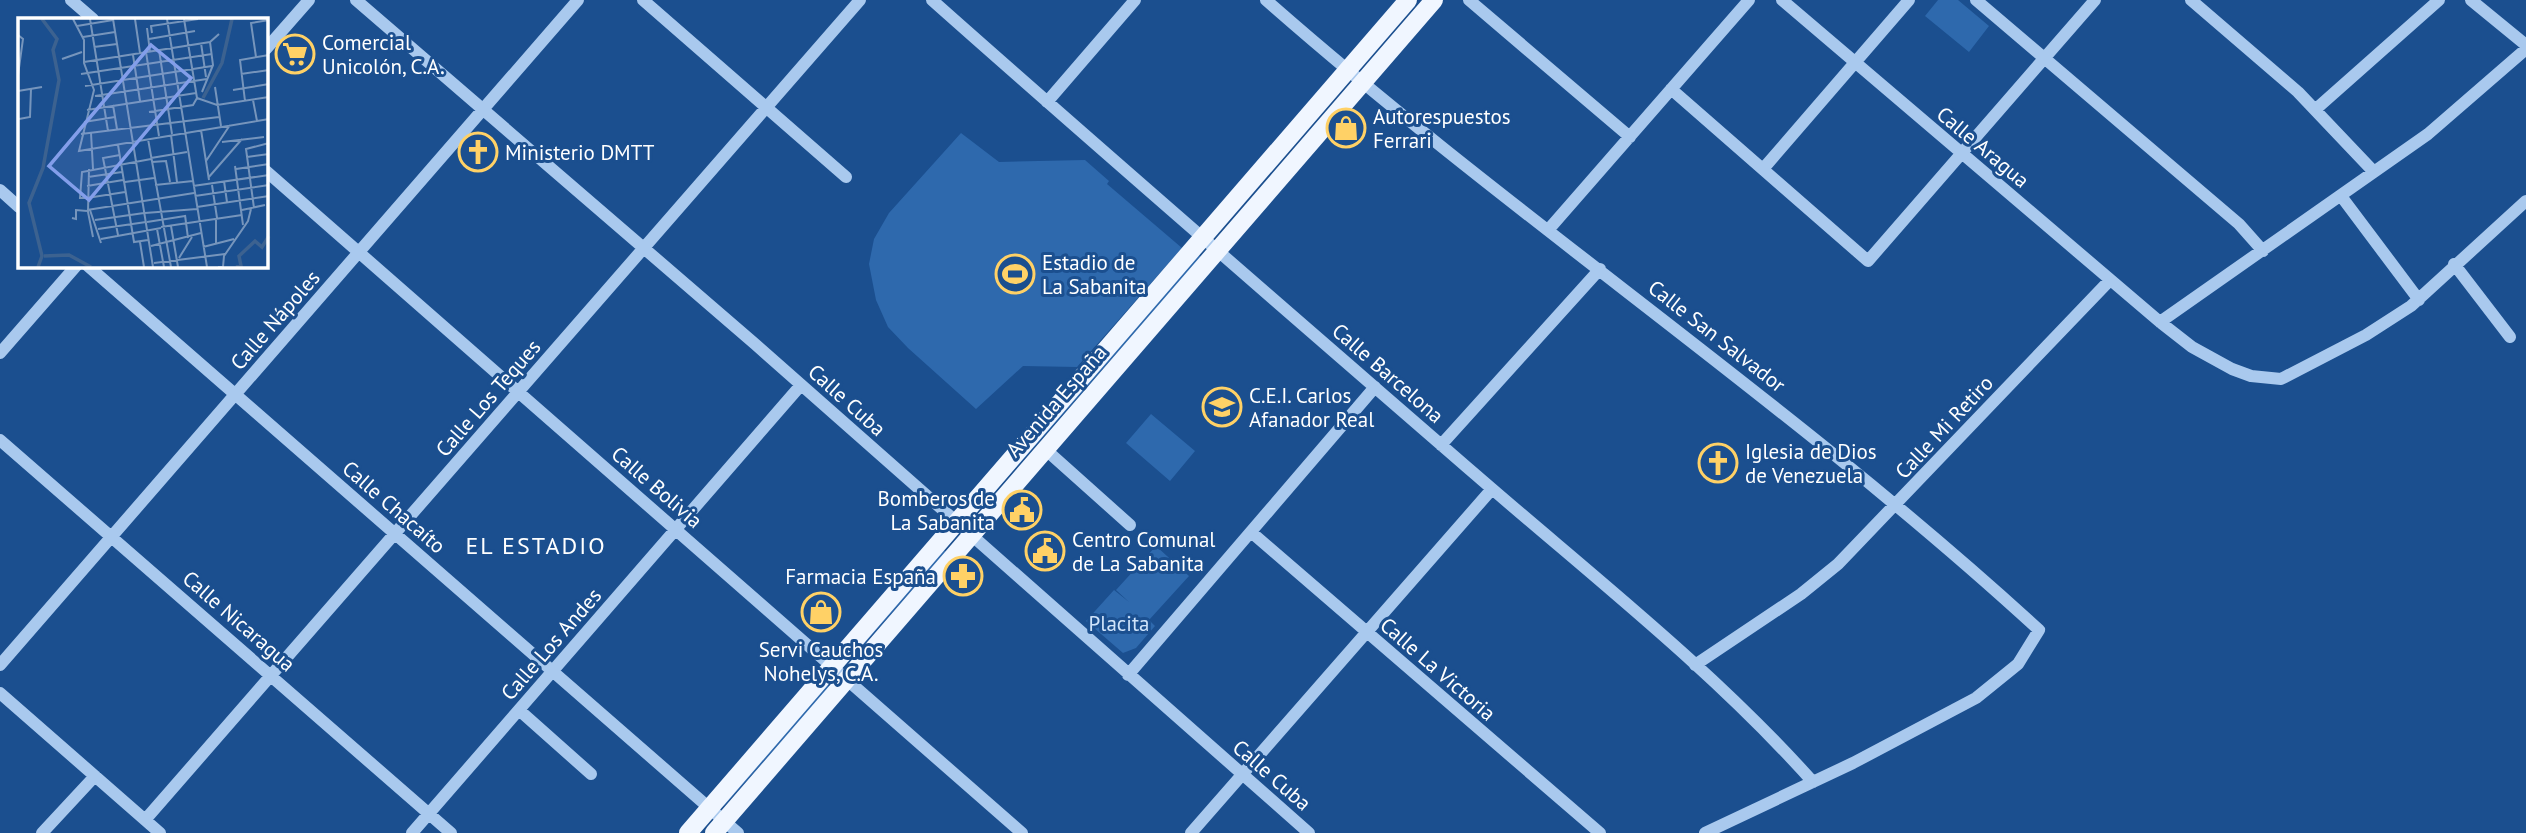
<svg xmlns="http://www.w3.org/2000/svg" width="2526" height="833" font-family="'PT Sans',sans-serif">
<rect width="100%" height="100%" fill="#1b4f8f"/>
<path fill="#2e69ad" d="M1938,0H1958L1989,26L1969,52L1925,16Z
M961,133L999,162L1085,160L1109,181L1107,184L1182,248L1077,367L1023,366L976,409L908,348L888,327L876,300L869,264L874,239L889,213Z
M1198,254L1201,257L970,520L969,518Z
M1151,414L1195,451L1170,481L1126,443Z
M1156,546L1189,576L1149,620L1155,626L1136,648L1123,653L1086,621L1114,590L1129,602L1116,590Z
M943,549L946,552L848,662L847,660Z
M826,684L830,687L724,806L723,804Z"/>
<g fill="none" stroke-linecap="round" stroke-linejoin="round">
<path stroke="#a9c9ee" stroke-width="12" d="M71,0L93,19
M356,0L755,344L1309,833
M643,0L846,177
M932,0C1112,160 1294,317 1476,475C1591,575 1712,669 1813,782
M1266,0C1516,220 1794,405 2039,630L2018,664L1976,698L1853,763L1705,833
M1469,0L1630,137
M1782,0L2160,322L2192,347L2232,369L2251,376L2281,379L2366,335L2411,306L2526,201
M1976,0L2239,224L2263,251
M2191,0L2298,92L2374,172
M2471,0L2526,45
M266,49L309,0
M1671,89L1868,261L2095,0
M1047,102L1135,0
M2316,109L2439,0
M1763,169L1909,0
M266,171L1022,833
M0,190L19,207
M2341,196L2419,300
M1549,229L1749,0
M2454,264L2510,337
M88,266L738,833
M2160,322L2428,134L2526,49
M0,353L76,266
M0,440L451,833
M1441,445L1600,269
M1045,449L1130,525
M1251,532L1600,833
M0,665L578,0
M1695,665L1801,594L1838,564L2110,280
M1128,675L1375,387
M0,693L160,833
M519,710L591,774
M145,820L860,0
M42,833L95,776
M412,833L801,385
M1191,833L1492,489"/>
<path stroke="#f0f6ff" stroke-width="18" d="M688,833L1408,0
M714,833L1434,0"/>
</g>
<defs>
<symbol id="supermarket-ring" viewBox="-11 -11 22 22"><circle r="9.5" fill="#1b4f8f" stroke="#ffd166" stroke-width="1.5"/><path d="M-6-5.5h2.5l.6 2H6L4.5 2H-2.5L-4.4-4H-6ZM-1.5 3.2a1.3 1.3 0 1 0 .1 0ZM3 3.2a1.3 1.3 0 1 0 .1 0Z" fill="#ffd166"/></symbol>
<symbol id="shop-ring" viewBox="-11 -11 22 22"><circle r="9.5" fill="#1b4f8f" stroke="#ffd166" stroke-width="1.5"/><path d="M-5-2.5h2.3a2.7 3.5 0 0 1 5.4 0H5L5.5 6h-11ZM-1.5-2.5h3a1.5 2.3 0 0 0-3 0Z" fill="#ffd166"/></symbol>
<symbol id="church-ring" viewBox="-11 -11 22 22"><circle r="9.5" fill="#1b4f8f" stroke="#ffd166" stroke-width="1.5"/><path d="M-1.2-6h2.4v3.5h3.3v2.4h-3.3V6h-2.4V-.1h-3.3v-2.4h3.3Z" fill="#ffd166"/></symbol>
<symbol id="stadium-ring" viewBox="-11 -11 22 22"><circle r="9.5" fill="#1b4f8f" stroke="#ffd166" stroke-width="1.5"/><path d="M0-5a6.5 5 0 1 0 0 10a6.5 5 0 1 0 0-10ZM-3.5-1.8h7v3.6h-7Z" fill="#ffd166"/></symbol>
<symbol id="school-ring" viewBox="-11 -11 22 22"><circle r="9.5" fill="#1b4f8f" stroke="#ffd166" stroke-width="1.5"/><path d="M0-5L7-2L0 1L-7-2ZM-4 1L0 2.5L4 1V4Q0 6-4 4Z" fill="#ffd166"/></symbol>
<symbol id="civic-ring" viewBox="-11 -11 22 22"><circle r="9.5" fill="#1b4f8f" stroke="#ffd166" stroke-width="1.5"/><path d="M-.6-6.5H3V-4.5H.6V-3L4-1V1h2V6H-6V1h2V-1L-.6-3ZM-1.2 2.5V6h2.4V2.5Z" fill="#ffd166"/></symbol>
<symbol id="pharmacy-ring" viewBox="-11 -11 22 22"><circle r="9.5" fill="#1b4f8f" stroke="#ffd166" stroke-width="1.5"/><path d="M-2-6h4v4h4v4h-4v4h-4v-4h-4v-4h4Z" fill="#ffd166"/></symbol>
</defs>
<g fill-rule="evenodd">
<use href="#supermarket-ring" x="273" y="32" width="44" height="44"/>
<use href="#shop-ring" x="1324" y="106" width="44" height="44"/>
<use href="#church-ring" x="456" y="130" width="44" height="44"/>
<use href="#stadium-ring" x="993" y="252" width="44" height="44"/>
<use href="#school-ring" x="1200" y="385" width="44" height="44"/>
<use href="#church-ring" x="1696" y="441" width="44" height="44"/>
<use href="#civic-ring" x="1000" y="488" width="44" height="44"/>
<use href="#civic-ring" x="1023" y="529" width="44" height="44"/>
<use href="#pharmacy-ring" x="941" y="554" width="44" height="44"/>
<use href="#shop-ring" x="799" y="590" width="44" height="44"/>
</g>
<g text-anchor="middle" dominant-baseline="central" stroke-width="6" stroke-linejoin="round" paint-order="stroke">
<g font-size="21" fill="#fff" stroke="#1b4f8f" text-anchor="start">
<text x="322" y="42">Comercial<tspan x="322" dy="24">Unicolón, C.A.</tspan></text>
<text x="1373" y="116">Autorespuestos<tspan x="1373" dy="24">Ferrari</tspan></text>
<text x="505" y="152">Ministerio DMTT</text>
<text x="1042" y="262">Estadio de<tspan x="1042" dy="24">La Sabanita</tspan></text>
<text x="1249" y="395">C.E.I. Carlos<tspan x="1249" dy="24">Afanador Real</tspan></text>
<text x="1745" y="451">Iglesia de Dios<tspan x="1745" dy="24">de Venezuela</tspan></text>
<text x="995" y="498" text-anchor="end">Bomberos de<tspan x="995" dy="24">La Sabanita</tspan></text>
<text x="1072" y="539">Centro Comunal<tspan x="1072" dy="24">de La Sabanita</tspan></text>
<text x="936" y="576" text-anchor="end">Farmacia España</text>
<text x="821" y="649" text-anchor="middle">Servi Cauchos<tspan x="821" dy="24">Nohelys, C.A.</tspan></text>
</g>
<g font-size="21" fill="#fff" stroke="#1b4f8f">
<text transform="translate(1983 147) rotate(40)">Calle Aragua</text>
<text transform="translate(275 320) rotate(-49)">Calle Nápoles</text>
<text transform="translate(1717 336) rotate(38)">Calle San Salvador</text>
<text transform="translate(1388 373) rotate(41)">Calle Barcelona</text>
<text transform="translate(488 398) rotate(-49)">Calle Los Teques</text>
<text transform="translate(847 400) rotate(42)">Calle Cuba</text>
<text transform="translate(1056 401) rotate(-49)">Avenida España</text>
<text transform="translate(1944 427) rotate(-47)">Calle Mi Retiro</text>
<text transform="translate(657 487) rotate(41)">Calle Bolivia</text>
<text transform="translate(394 507) rotate(41)">Calle Chacaíto</text>
<text transform="translate(239 621) rotate(41)">Calle Nicaragua</text>
<text transform="translate(551 644) rotate(-49)">Calle Los Andes</text>
<text transform="translate(1438 669) rotate(41)">Calle La Victoria</text>
<text transform="translate(1272 775) rotate(41)">Calle Cuba</text>
</g>
<g font-size="21" fill="#cfe3fa" stroke="#1b4f8f">
<text x="1119" y="623">Placita</text>
</g>
<g font-size="24" letter-spacing="2" fill="#fff" stroke="#1b4f8f">
<text x="536" y="545">EL ESTADIO</text>
</g>
</g>
<g transform="translate(18 18)">
<rect width="250" height="250" fill="#1b4f8f"/>
<path fill="none" stroke="#3c6290" stroke-width="3.5" d="M185,80L204,45L214,1M26,238L51,237L73,249M20,249L24,238L11,185L25,150L41,62L35,32L39,21L24,1M218,249L223,248L221,238L237,223L244,229L251,218"/>
<path fill="none" stroke="#7695bc" stroke-width="2" d="M55,1L66,22V45L76,72L61,133L251,101M72,1L90,113M95,1L135,249M117,1L122,35M149,1L189,249M166,1L179,80M59,8L95,2M129,10L132,34M134,15L133,8L180,1M0,17L5,21L0,57M65,19L97,14M131,21L177,13M183,25L188,59M76,29L99,26M141,32L154,116M128,34L141,118M115,37L122,83M238,39L233,5L251,2M44,41L64,34M66,44L192,24L201,16M63,56L194,36M223,56L251,52M67,68L194,48M197,69L203,108M215,72L251,66M0,73L24,69M184,74L195,47L192,24M77,78L189,61M179,80L199,87L251,79M235,82L239,103M227,83L222,42L251,37M95,87L99,111M69,92L178,75M131,94L175,87L179,80M1,101L12,99L13,71M66,104L97,99M183,112L191,162M73,115L75,151M63,116L201,99M153,117L159,164M130,121L153,249M204,124L246,119M100,127L116,224L130,222M229,139L251,136M133,140L169,134M188,143L212,107M134,144L148,143L152,164M217,148L225,207M71,151L70,194L75,219M218,151L251,146M70,159L104,154M190,160L224,121M206,163L209,184M107,164L136,160M137,167L175,163M194,167L199,200M69,168L105,162M175,168L251,157M177,178L251,167M69,180H62L64,154L133,141M69,180L107,174M179,189L251,178M236,190L228,131L251,125M69,192L176,175M72,192L83,225M224,192L247,187M127,195L179,191M167,197L170,220M54,200L58,201V192L69,193M198,201V227M77,202L126,195M129,204L167,198M153,208L160,249M143,209L224,197M80,211L128,204M139,211L146,249M100,217L85,140L102,137M83,221L143,210M122,224L126,249M133,228L183,215M185,229L216,221M161,240L174,219M136,245L207,236M200,249H205L206,238L230,203L233,191"/>
<path fill="#839eea" fill-opacity="0.15" stroke="#839eea" stroke-width="3.5" d="M133,27L173,60L71,182L31,148Z"/>
<rect width="250" height="250" fill="none" stroke="#fff" stroke-width="3.5"/>
</g>
</svg>
